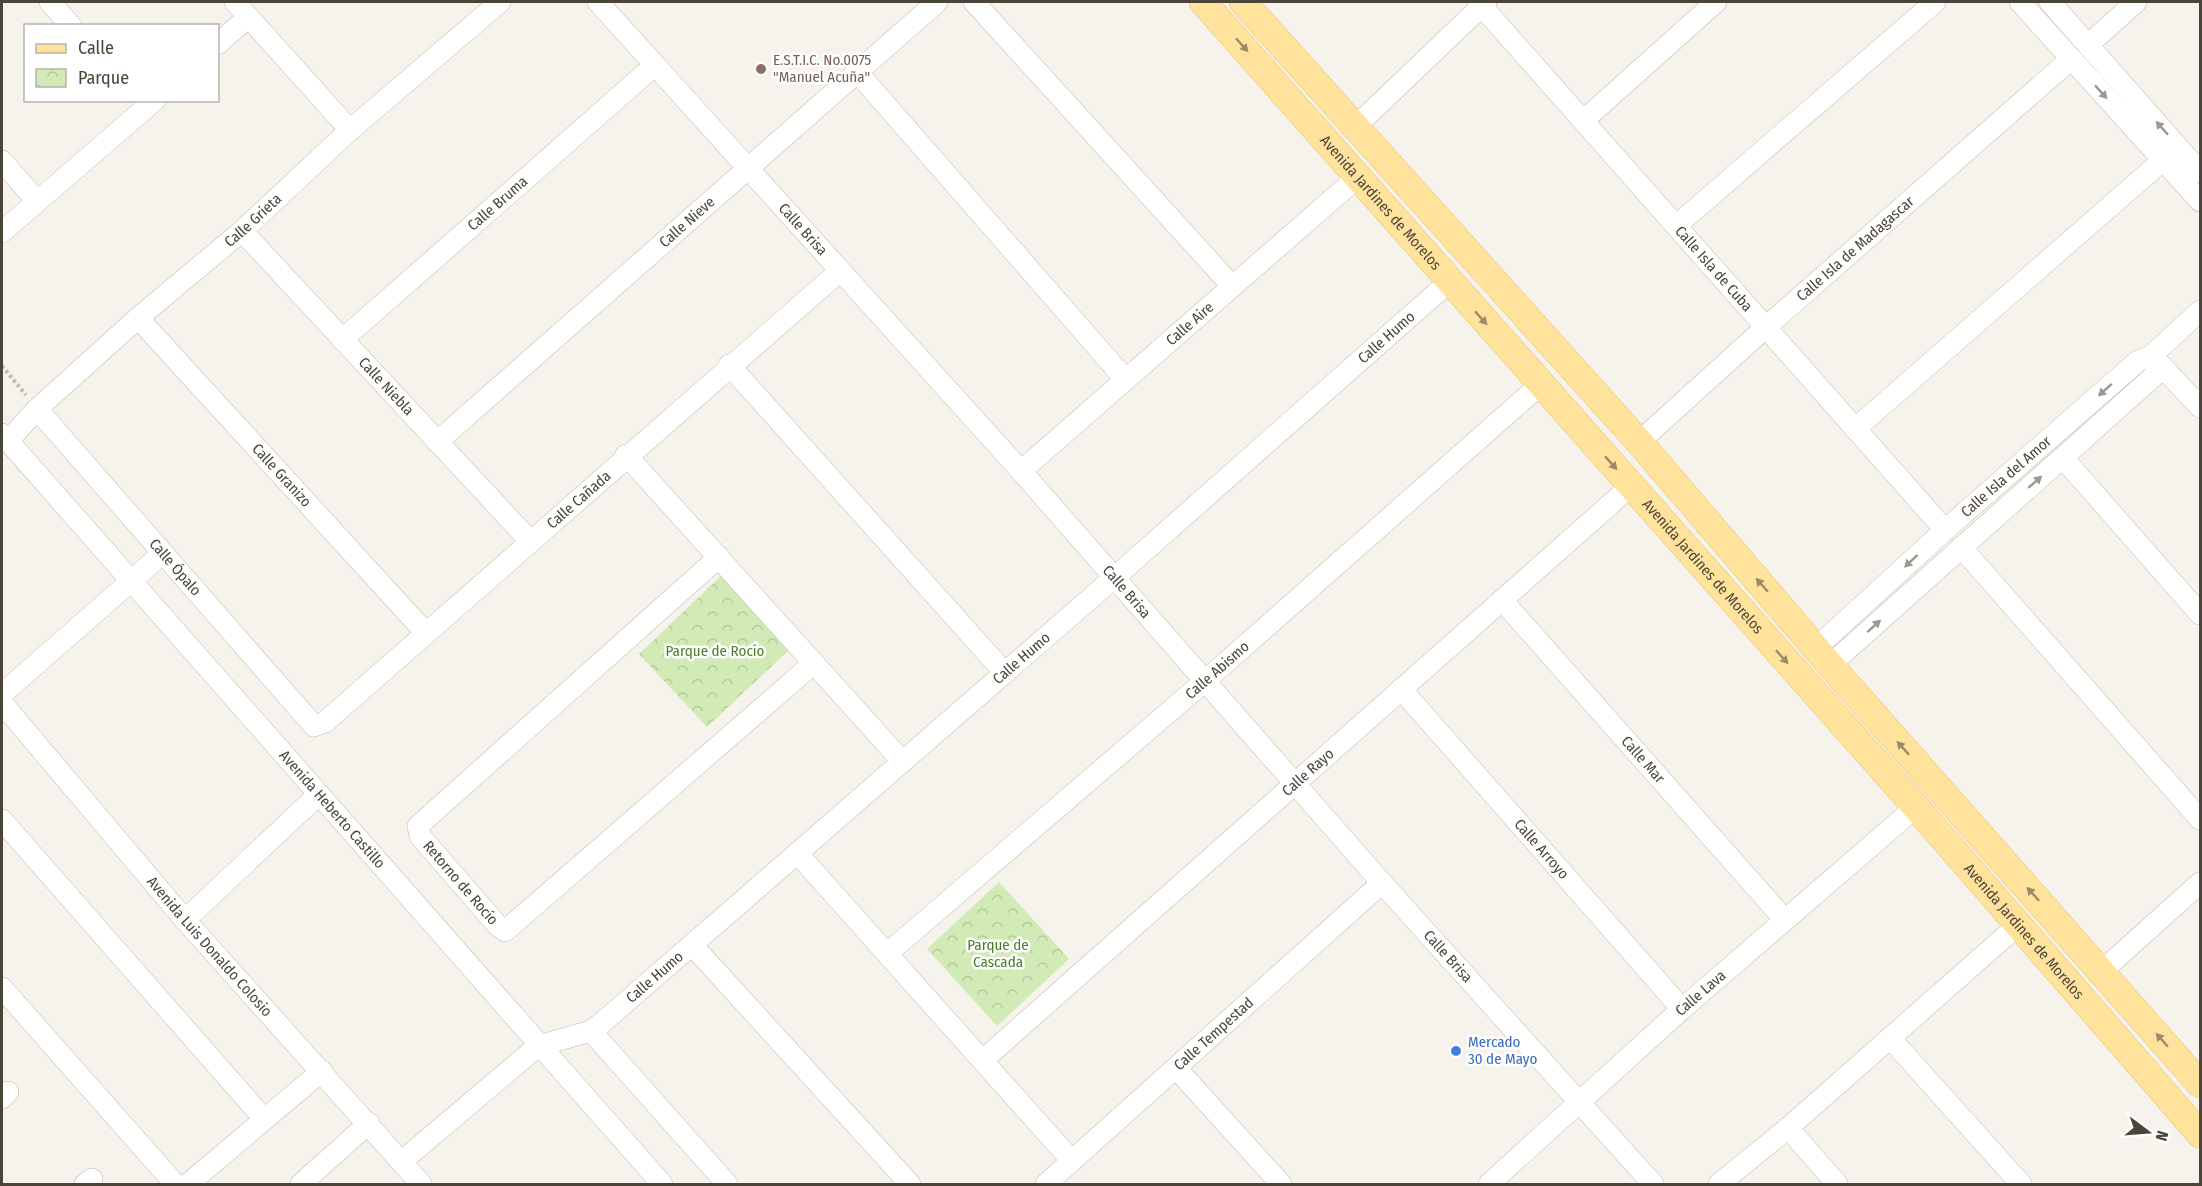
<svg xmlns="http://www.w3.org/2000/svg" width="2202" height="1186" font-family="'Fira Sans Condensed',sans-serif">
<defs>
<pattern id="park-crowns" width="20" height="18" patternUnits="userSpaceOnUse" patternTransform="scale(1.5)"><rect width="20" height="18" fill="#d2eab5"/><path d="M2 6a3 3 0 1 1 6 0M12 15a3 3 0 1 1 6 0" fill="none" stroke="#b6ca9c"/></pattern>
</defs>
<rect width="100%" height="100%" fill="#f6f3ec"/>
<path fill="url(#park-crowns)" d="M722,575L790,649L707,727L639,654Z
M999,882L1069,959L997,1026L927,949Z"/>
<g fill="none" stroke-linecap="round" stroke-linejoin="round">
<defs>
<g id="minor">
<path d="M50,2L71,26"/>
<path d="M235,2L350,130"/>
<path id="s1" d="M598,2L1021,471L1382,883L1653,1184"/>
<path d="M974,2L1232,286"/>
<path id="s2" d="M1478,2L1945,530"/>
<path d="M2020,2L2200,201"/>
<path d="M2050,2L2200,172"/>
<path d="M218,44L248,17"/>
<path d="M2088,45L2136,2"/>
<path d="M858,73L1125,379"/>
<path d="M1584,120L1716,2"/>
<path d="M1354,128L1486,2"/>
<path d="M2,161L36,200"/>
<path d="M1677,225L1935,2"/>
<path id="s3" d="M242,231L530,541"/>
<path d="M2,232L155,100"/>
<path id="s4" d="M138,318L425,632"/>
<path id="s5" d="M342,340L654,66"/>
<path d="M2154,358L2200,407"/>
<path d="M729,365L1004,672"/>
<path id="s6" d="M37,409L314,726L325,722L840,271"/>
<path d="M1855,429L2162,161"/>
<path id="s7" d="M2,434L662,1184"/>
<path id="s8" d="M8,441L37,409L138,318L242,231L350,130L500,2"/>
<path id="s9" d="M437,442L937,2"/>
<path id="s10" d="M1639,442L1766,327L2071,59"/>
<path d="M626,455L902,761"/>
<path d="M2063,458L2200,614"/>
<path id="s11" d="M1021,471L1359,176"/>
<path d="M1961,547L2200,819"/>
<path id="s12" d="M719,557L418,826L420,836L498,926L505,931L814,663"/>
<path id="s13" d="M1502,600L1784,919"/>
<path id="s14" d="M1816,648L1945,530L2138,361L2151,356L2200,311"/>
<path d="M1830,665L2163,368"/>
<path id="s15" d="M1401,689L1682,1009"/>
<path d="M2,694L163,553"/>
<path id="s16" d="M2,703L185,920L421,1184"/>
<path d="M2,820L264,1119"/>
<path d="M797,853L1072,1161"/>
<path d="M185,920L318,795"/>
<path d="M692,945L910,1184"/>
<path id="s17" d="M888,953L1205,681L1541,384"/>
<path d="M2102,971L2200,883"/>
<path d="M2,988L175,1184"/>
<path d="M591,1031L727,1184"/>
<path d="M1890,1038L2021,1184"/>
<path id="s18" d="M983,1060L1631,486"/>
<path d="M1176,1068L1281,1184"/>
<path d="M2,1098L8,1092"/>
<path d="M1788,1128L1837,1184"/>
<path id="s19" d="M401,1162L538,1046L591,1031L603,1022L1115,577L1449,282"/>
<path d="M85,1184L92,1179"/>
<path d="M188,1184L322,1071"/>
<path d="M301,1184L369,1123"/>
<path id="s20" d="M1046,1184L1382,883"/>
<path id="s21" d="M1489,1184L1682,1009L1916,807"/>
<path d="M1719,1184L1788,1128L2017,926"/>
</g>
<g id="major">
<path id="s22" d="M1203,2L1916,807L2200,1134"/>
<path d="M1243,2L1639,442L1830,665L2200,1084"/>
</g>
</defs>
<use href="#minor" stroke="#c2bbae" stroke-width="22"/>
<use href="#major" stroke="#e6c16a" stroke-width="28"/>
<path stroke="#c4b79f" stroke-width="4" stroke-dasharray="3 3" stroke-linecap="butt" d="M2,366L26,395"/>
<use href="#minor" stroke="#fff" stroke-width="21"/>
<use href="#major" stroke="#ffe39c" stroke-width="27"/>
</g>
<defs><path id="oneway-solid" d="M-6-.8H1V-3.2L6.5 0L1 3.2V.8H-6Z" transform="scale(1.5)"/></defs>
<g fill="#9c8c66">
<use href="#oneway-solid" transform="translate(1242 45) rotate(48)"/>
<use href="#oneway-solid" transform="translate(1481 318) rotate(48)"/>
<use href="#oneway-solid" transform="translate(1611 463) rotate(48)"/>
<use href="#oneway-solid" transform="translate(1762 585) rotate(-131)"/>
<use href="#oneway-solid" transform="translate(1782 657) rotate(48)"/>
<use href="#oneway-solid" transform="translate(1903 748) rotate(-132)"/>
<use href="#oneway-solid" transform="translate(2033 894) rotate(-132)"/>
<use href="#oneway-solid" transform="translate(2162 1040) rotate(-131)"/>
</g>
<g fill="#9c9892">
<use href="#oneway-solid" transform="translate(2101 92) rotate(48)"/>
<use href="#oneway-solid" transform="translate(2162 128) rotate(-132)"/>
<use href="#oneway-solid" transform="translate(2105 390) rotate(138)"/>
<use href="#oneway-solid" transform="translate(2035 482) rotate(-41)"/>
<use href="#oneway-solid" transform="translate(1911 561) rotate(137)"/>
<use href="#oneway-solid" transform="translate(1874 626) rotate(-42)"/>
</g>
<circle fill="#8d6e63" stroke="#fff" stroke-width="2" cx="761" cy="69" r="6"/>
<circle fill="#3f7fe0" stroke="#fff" stroke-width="2" cx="1456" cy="1051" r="6"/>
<g text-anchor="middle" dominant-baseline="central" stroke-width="5" stroke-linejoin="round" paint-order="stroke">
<g font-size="15" fill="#785e54" stroke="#fff" text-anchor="start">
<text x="773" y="60">E.S.T.I.C. No.0075<tspan x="773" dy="17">"Manuel Acuña"</tspan></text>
</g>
<g font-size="15" fill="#4b4439" stroke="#fff">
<text stroke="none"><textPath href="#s5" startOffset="207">Calle Bruma</textPath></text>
<text stroke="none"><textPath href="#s22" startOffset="268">Avenida Jardines de Morelos</textPath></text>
<text stroke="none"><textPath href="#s8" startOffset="330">Calle Grieta</textPath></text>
<text stroke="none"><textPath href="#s9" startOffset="333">Calle Nieve</textPath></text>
<text stroke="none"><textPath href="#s1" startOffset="306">Calle Brisa</textPath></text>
<text stroke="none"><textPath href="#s10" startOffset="290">Calle Isla de Madagascar</textPath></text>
<text stroke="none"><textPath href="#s2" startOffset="356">Calle Isla de Cuba</textPath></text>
<text stroke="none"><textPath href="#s11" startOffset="224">Calle Aire</textPath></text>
<text stroke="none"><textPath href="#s19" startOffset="1290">Calle Humo</textPath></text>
<text stroke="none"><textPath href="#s3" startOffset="212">Calle Niebla</textPath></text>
<text stroke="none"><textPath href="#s4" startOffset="213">Calle Granizo</textPath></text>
<text stroke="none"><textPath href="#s14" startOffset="256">Calle Isla del Amor</textPath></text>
<text stroke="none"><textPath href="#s6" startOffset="770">Calle Cañada</textPath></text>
<text stroke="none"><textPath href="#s22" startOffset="754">Avenida Jardines de Morelos</textPath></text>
<text stroke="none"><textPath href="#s6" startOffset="210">Calle Ópalo</textPath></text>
<text stroke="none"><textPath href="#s1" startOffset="792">Calle Brisa</textPath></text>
<text stroke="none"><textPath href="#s19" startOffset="804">Calle Humo</textPath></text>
<text stroke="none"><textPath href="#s17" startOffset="434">Calle Abismo</textPath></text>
<text stroke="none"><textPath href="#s13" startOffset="213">Calle Mar</textPath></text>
<text stroke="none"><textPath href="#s18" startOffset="434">Calle Rayo</textPath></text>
<text stroke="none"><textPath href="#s7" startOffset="500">Avenida Heberto Castillo</textPath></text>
<text stroke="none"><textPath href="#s15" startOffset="213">Calle Arroyo</textPath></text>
<text stroke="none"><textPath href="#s12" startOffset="476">Retorno de Rocío</textPath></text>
<text stroke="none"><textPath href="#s22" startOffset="1240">Avenida Jardines de Morelos</textPath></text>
<text stroke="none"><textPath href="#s16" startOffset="320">Avenida Luis Donaldo Colosio</textPath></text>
<text stroke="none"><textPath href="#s1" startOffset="1278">Calle Brisa</textPath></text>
<text stroke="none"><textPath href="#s19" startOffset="318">Calle Humo</textPath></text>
<text stroke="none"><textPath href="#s21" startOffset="285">Calle Lava</textPath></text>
<text stroke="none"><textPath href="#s20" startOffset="225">Calle Tempestad</textPath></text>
</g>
<g font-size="15" fill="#4a7f2a" stroke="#fff">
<text x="715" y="651">Parque de Rocío</text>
<text x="998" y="945">Parque de<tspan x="998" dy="17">Cascada</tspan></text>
</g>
<g font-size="15" fill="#366cbe" stroke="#fff" text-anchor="start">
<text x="1468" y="1042">Mercado<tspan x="1468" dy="17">30 de Mayo</tspan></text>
</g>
</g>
<rect width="2202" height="1186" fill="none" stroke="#4b4439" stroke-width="6"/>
<rect x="24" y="24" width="195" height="78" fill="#ffffff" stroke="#b7b4b0" stroke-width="1.5"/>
<rect x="36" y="44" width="30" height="9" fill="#ffe39c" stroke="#b7b4b0" stroke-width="1.5"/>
<text x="78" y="54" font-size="18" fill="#4b4439">Calle</text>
<rect x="36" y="69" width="30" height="18" fill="url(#park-crowns)" stroke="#b7b4b0" stroke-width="1.5"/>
<text x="78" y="84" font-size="18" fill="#4b4439">Parque</text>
<g transform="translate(2148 1132) rotate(106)" stroke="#ffffff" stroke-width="4.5" paint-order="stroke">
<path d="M0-4.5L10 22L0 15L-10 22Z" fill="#4b4439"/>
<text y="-9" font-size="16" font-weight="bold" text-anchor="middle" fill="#4b4439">N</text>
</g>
</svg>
